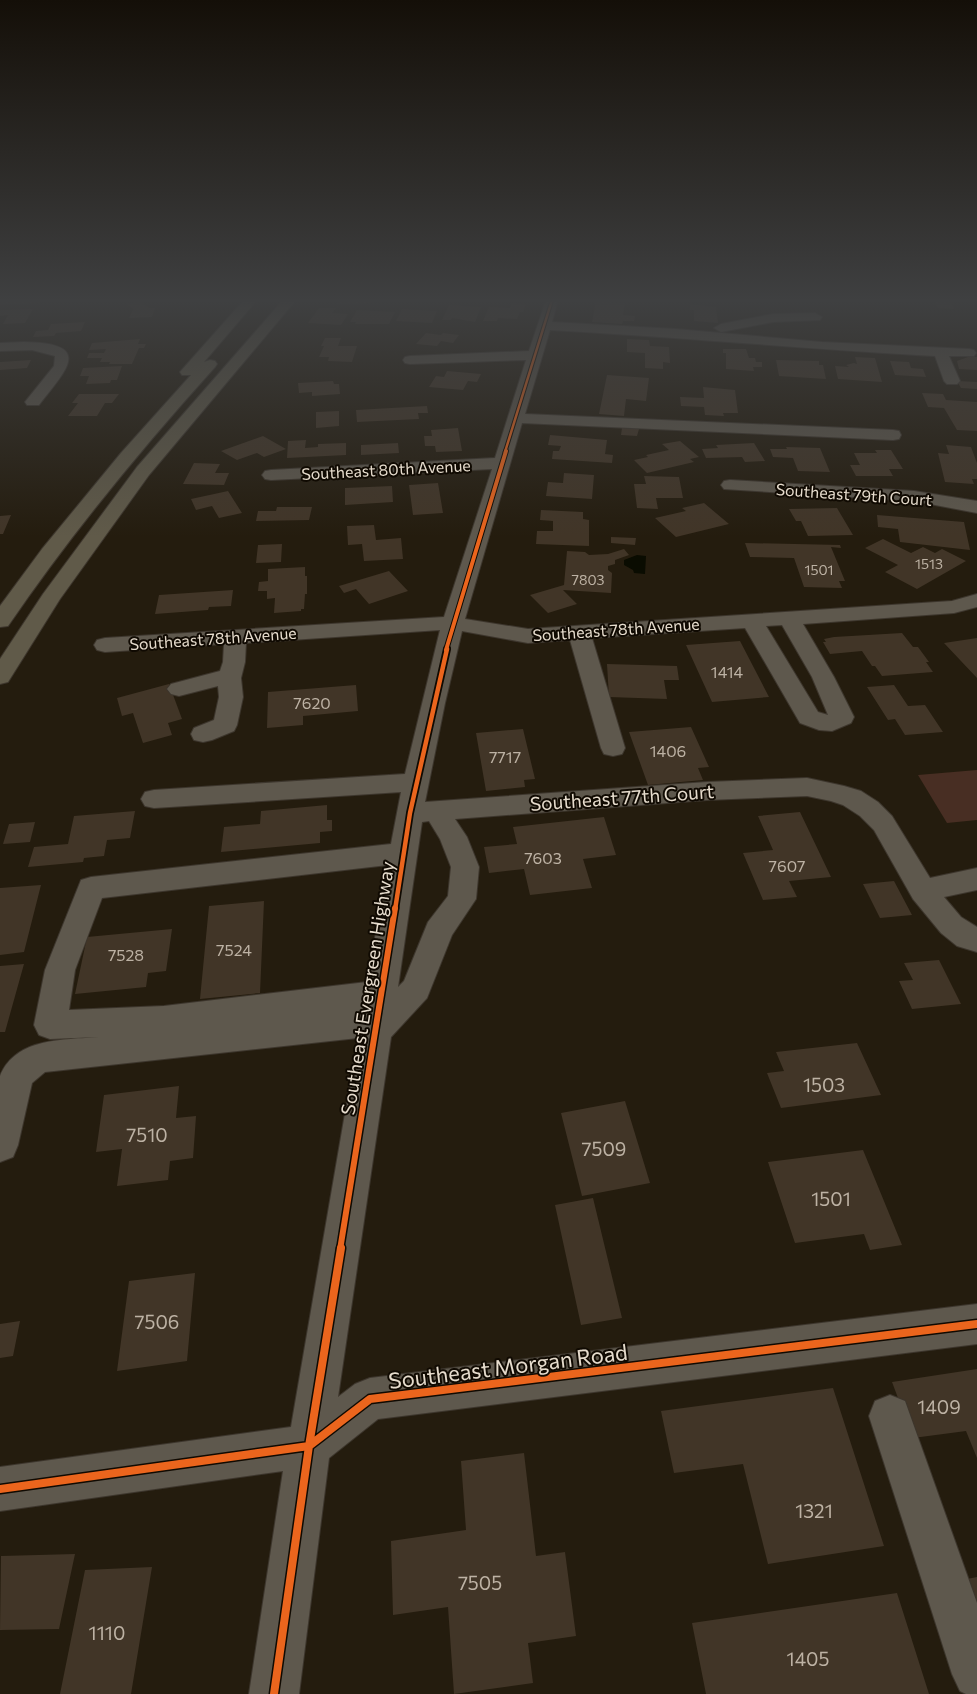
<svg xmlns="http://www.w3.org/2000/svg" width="977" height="1694" font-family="Commissioner,sans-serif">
<rect width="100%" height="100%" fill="#241c0e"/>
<path fill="#482e23" d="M977,770V820L947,823L918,775Z"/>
<path fill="#0a0c01" d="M637,555L646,556L645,574L634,573L633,570L624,565V560Z"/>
<path fill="#413527" d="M0,300H40L38,303L0,305Z
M338,300H372L371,303L337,304Z
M933,300H951L954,309L938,308Z
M140,301L149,308H155L152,317L129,318L133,309L127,304Z
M596,301L625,303L623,315L635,316L634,321H623L622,324L592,322Z
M512,303L526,304L523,312H520L517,319L498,318L497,321H483L489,307L510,308Z
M690,304L716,307L718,323L694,321V310H690Z
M449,305L481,307L475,322L452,318L451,320H442Z
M319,308H336L332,313L348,314L341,325L308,323Z
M33,309L25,323L3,324L8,315L0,316V310Z
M402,309L437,311L432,323L396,321Z
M357,310L395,312L389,324H355L356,322H350Z
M85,322L81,331L56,333L54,336L33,337L36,331L48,330L51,324Z
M426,333L441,335L443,333L459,335L453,343L441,341L437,346L416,344Z
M325,338H341L338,346H357L352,362L328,361L329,357H319L324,346H321Z
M140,339L138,344H146L144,348H139L132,364H109L110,362H100L102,358H87L89,353H104L106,349L89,350L92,343Z
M627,339L649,340L650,346L669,347L670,363L663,362V369L645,368V353L627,352Z
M723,349H746L749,358H755L756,362H762V367H753L754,371L726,369V353H723Z
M855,357L875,358L882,382L838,379L835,366L849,367L846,365L854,363L857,364Z
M968,357H977V370L959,369L957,361Z
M31,360L27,368L0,370V362Z
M776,360L819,361V365H823L826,379L779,376Z
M890,361L909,362L911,368L923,369L926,377L895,375Z
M122,366L117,380H111L110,383L86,384L89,376H80L83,368Z
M447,371L481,374L477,382L468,381L463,390L429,387L436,376L444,377Z
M607,375L649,378L646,401L626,399L624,416L599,414Z
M333,381L334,384H339L340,394L312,396V392L299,393L298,383Z
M957,381L977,382V389L961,388Z
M703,387L735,390L738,413H723L724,416L705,415L704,407L681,406L680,397L704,398Z
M922,393L943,394L946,400L977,402V431L957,430L944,408L928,407Z
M79,394H119L112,403H105L97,416H68L78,403H72Z
M427,406L428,413H418L419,419L357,422L356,410Z
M339,411V426L316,428V412Z
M458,428L462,451L436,452L435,446H425L424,436H432L431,430Z
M622,428L639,429L637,436L621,435Z
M550,435L607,440L605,454L613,455L612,463L552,459L553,451H559L561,446L548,445Z
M263,436L286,449L264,457L257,453L237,460L221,451Z
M306,440L305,448L318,447V444L346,443V455L287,458L288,441Z
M680,441L699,457L690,459L694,462L647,473L634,460L648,457L646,455L669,450L662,444Z
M398,443L399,453L361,455V445Z
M754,443L765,461L745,462L742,457L706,458L702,449L718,448L716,445Z
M946,445L971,447L977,463V479H972L974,484L945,482L938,453L949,454Z
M786,447L820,448L830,472L798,471L793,458L773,457L770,449H787Z
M875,450H891L903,469H889L893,476H856L850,465H860L854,453H877Z
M194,463L220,464L215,473H229L224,485L183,484Z
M564,473L594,475L592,499L546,496L548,482L563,483Z
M644,476L679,477L683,498H656L658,509L637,508L634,484H646Z
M438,483L443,513L413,515L409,485Z
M392,486L393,502L345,505V488Z
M228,491L242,513L219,518L212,506L196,510L191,499Z
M704,503L729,524L676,537L655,518L686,511L682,508Z
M277,507H312L309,520L256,521L258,511H276Z
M837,508L853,535L808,536L801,521H796L789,509Z
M541,510L583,512V519L589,520V546L536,544L537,531H553V521L540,520Z
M11,515L3,534H0V516Z
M877,515L964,522L970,550L900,542L898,529L878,527Z
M374,525L376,540L401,538L403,559L364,561L362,544L348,545L347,526Z
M611,537L636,538L635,545L611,543Z
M883,539L911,553L923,547L935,553L942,549L966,561L917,589L885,572L898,565L865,548Z
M745,543L840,545L841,548L831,547L845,581H839L842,588L804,587L794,558L750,557Z
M282,544L281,562L256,563L258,545Z
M624,549L629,555L615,560V564L608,566V570L612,573L611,593L563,590L577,604L548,613L530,595L564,585L567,551L585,552L589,555L608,554Z
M305,567V576H307V594H305L304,609H301V611L274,613L275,598L267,599V591H258L259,582L268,581V569Z
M389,571L408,591L369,604L356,589L344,593L339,586Z
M233,590L231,606L209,607L208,610L155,614L159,595Z
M902,633L913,647H918L929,662H926L933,672L882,676L875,666H872L862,651L830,654L823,642H826L824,639L834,637Z
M977,638V678L944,643Z
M740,641L769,697L712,702L686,645Z
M607,664L677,666L679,680H664L667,699L609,697Z
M169,684L182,719L168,723L172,735L143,743L133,713L122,716L117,698Z
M356,685L358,711L303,716V725L267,728L268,692Z
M894,685L908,706L925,705L943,732L905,735L895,719L888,720L867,687Z
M691,727L709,767L698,768L703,780L648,785L629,732Z
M523,729L535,779L524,780L525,787L486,791L476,733Z
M327,805V820H332V831L320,832V843L221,852L224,827L260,824L261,811Z
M135,811L130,838L107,840L104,856L84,858L83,862L28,867L34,847L68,844L74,816Z
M800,812L831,877L789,881L797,897L763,900L743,853L773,850L758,816Z
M604,817L616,855L583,859L592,888L530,895L524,869L489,873L484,847L517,844L513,827Z
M35,822L30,842L3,844L9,824Z
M894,881L912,915L880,918L863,884Z
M41,885L24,952L0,955V888Z
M264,901L260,993L200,999L209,906Z
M172,929L166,971L148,973L146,987L75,994L87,937Z
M939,960L961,1004L912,1009L899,981L913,980L904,963Z
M24,964L5,1032H0V966Z
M857,1043L881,1095L781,1108L767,1073L784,1071L776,1052Z
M179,1086L176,1118L196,1116L193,1158L170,1161L168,1180L117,1186L122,1149L96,1152L104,1095Z
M625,1101L650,1183L582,1196L561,1113Z
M863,1150L902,1245L870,1250L864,1234L795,1243L768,1162Z
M593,1198L622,1318L581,1325L555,1205Z
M195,1273L187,1361L117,1371L129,1281Z
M20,1321L13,1356L0,1358V1324Z
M977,1369V1458L966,1431L913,1438L892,1382Z
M833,1388L884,1546L768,1564L743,1464L674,1473L661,1411Z
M524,1453L536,1556L565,1552L576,1636L528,1643L533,1683L454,1694L448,1607L393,1615L391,1541L466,1530L461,1461Z
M75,1554L59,1629L0,1630L1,1556Z
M152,1567L131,1694H60L85,1570Z
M977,1577V1606L967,1579Z
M897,1593L929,1694H706L692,1623Z"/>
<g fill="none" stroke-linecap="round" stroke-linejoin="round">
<defs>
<path id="minor" d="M546,300H558L552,322L676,329L822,342L969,349L974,350L976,353L974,356H949L960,381L957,384H947L944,381L935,356C806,349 678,337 550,330L525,414L893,430L899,431L901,435L899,439L893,440L522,423L465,619L528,629L952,601L977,594V607L954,613L803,624L834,677L854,717L851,723L832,731L819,730L800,723L745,628L592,638L625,748L622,754L613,756L604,754L601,748L570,640L528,643L462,631L445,703L425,802L707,782L807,778L844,786L861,791L878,802L892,816L930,878L977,868V890L944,897L961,917L977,927V952L957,946L941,933L913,899L874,830L860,816L843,805L831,801L807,796L707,800L455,819L467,837L479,867L476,899L452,935L427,998L391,1037L338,1397L355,1384L370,1378L977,1304V1344L378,1419L329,1458L299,1694H249L283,1471L0,1511V1467L291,1427L358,1038L45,1072L32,1083L18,1145L13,1157L0,1162V1076C16,1037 64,1040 99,1037L50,1039L39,1035L34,1025L45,970L81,880L91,877L391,844L401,792L154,808L145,806L141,799L145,792L154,790L405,774L440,630L246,643L245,662L241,678L243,697L237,725L234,731L212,740L203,742L194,740L191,734L194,728L214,720L219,697L218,686L179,696L171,694L167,689L171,684L220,671L223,662L224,644L105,652L97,650L94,645L97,640L105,638L444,617L492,469L271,480L265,479L262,475L265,471L271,470L495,458L526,360L410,364L405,363L403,360L405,357L410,356L529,351ZM782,625L812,677L828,715L818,712L766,626ZM429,821L440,839L451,867L448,896L428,922L404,981L398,987L422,822ZM388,865L367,982L164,1006L69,1010L75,970L102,898Z
M815,313L822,317L820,320L773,322L721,332L714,328L721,324L773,314Z
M24,342C95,343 66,370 39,405H27L25,402L54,366L55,356L32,350L0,351V343Z
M730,480L914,491L977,501V513L914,501L724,489L721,485L724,481Z
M890,1395L905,1401L977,1603V1694H966L960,1691L952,1674L869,1416L875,1401Z"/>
<path id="highway" d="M244,300H257L204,362L210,360L215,361L217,364L215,367C141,449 71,534 8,626L0,627V606L42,549L121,453L191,375H182L180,372Z
M283,300H296L149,475L60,599L8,682L0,684V659L43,594L137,467Z"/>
</defs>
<use href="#minor" stroke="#3d362d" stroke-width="2"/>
<use href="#highway" stroke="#3d362d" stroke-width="2"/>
<use href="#minor" fill="#5e584d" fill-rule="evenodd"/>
<use href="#highway" fill="#605a49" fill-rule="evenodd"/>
<defs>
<path id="cycleway-far4" d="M505,452L552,300"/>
<path id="cycleway-far3" d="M446,650L506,451"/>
<path id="cycleway-far2" d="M395,910L410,813L447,649"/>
<path id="cycleway-far1" d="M340,1250L395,908"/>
<path id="cycleway" d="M0,1489L309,1446L370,1399L977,1324
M274,1694L309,1446L341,1248"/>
</defs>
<use href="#cycleway-far4" stroke="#100a02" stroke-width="4.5"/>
<use href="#cycleway-far3" stroke="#100a02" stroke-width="6"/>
<use href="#cycleway-far2" stroke="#100a02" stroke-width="8"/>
<use href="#cycleway-far1" stroke="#100a02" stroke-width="9"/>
<use href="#cycleway" stroke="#100a02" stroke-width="11"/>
<use href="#cycleway-far4" stroke="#eb651d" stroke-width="2.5"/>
<use href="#cycleway-far3" stroke="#eb651d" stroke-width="4"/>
<use href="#cycleway-far2" stroke="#eb651d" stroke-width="4.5"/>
<use href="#cycleway-far1" stroke="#eb651d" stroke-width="6"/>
<use href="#cycleway" stroke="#eb651d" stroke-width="8"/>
</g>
<linearGradient id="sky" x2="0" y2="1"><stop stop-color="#140f08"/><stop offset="0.56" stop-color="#3f4041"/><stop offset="1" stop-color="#3f4041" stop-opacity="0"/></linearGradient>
<rect width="977" height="537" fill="url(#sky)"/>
<g text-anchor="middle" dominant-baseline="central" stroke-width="4" stroke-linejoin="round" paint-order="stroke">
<g font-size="14" fill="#bdb2a4">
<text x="929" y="563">1513</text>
<text x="819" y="569">1501</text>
<text x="588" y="579">7803</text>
</g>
<g font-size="16" fill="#e6dccd" stroke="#100a02">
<text transform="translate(386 469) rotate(-3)">Southeast 80th Avenue</text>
<text transform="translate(854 494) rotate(4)">Southeast 79th Court</text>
<text transform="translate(616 629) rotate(-4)">Southeast 78th Avenue</text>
<text transform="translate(213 638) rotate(-4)">Southeast 78th Avenue</text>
</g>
<g font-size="16" fill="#bdb2a4">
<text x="727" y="671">1414</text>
<text x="312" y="702">7620</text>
<text x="668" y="750">1406</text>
<text x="505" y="756">7717</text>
<text x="543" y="857">7603</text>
<text x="787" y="865">7607</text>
<text x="234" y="949">7524</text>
<text x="126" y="954">7528</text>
</g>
<g font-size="19" fill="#e6dccd" stroke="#100a02">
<text transform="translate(622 797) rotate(-4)">Southeast 77th Court</text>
<text transform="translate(367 988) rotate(-81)">Southeast Evergreen Highway</text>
</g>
<g font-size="19" fill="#bdb2a4">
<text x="824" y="1084">1503</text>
<text x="147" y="1134">7510</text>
<text x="604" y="1148">7509</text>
<text x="831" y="1198">1501</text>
<text x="157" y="1321">7506</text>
<text x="939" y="1406">1409</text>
<text x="814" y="1510">1321</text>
<text x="480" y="1582">7505</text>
<text x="107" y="1632">1110</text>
<text x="808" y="1658">1405</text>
</g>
<g font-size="22" fill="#e6dccd" stroke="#100a02">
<text transform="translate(508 1366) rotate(-7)">Southeast Morgan Road</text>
</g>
</g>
</svg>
